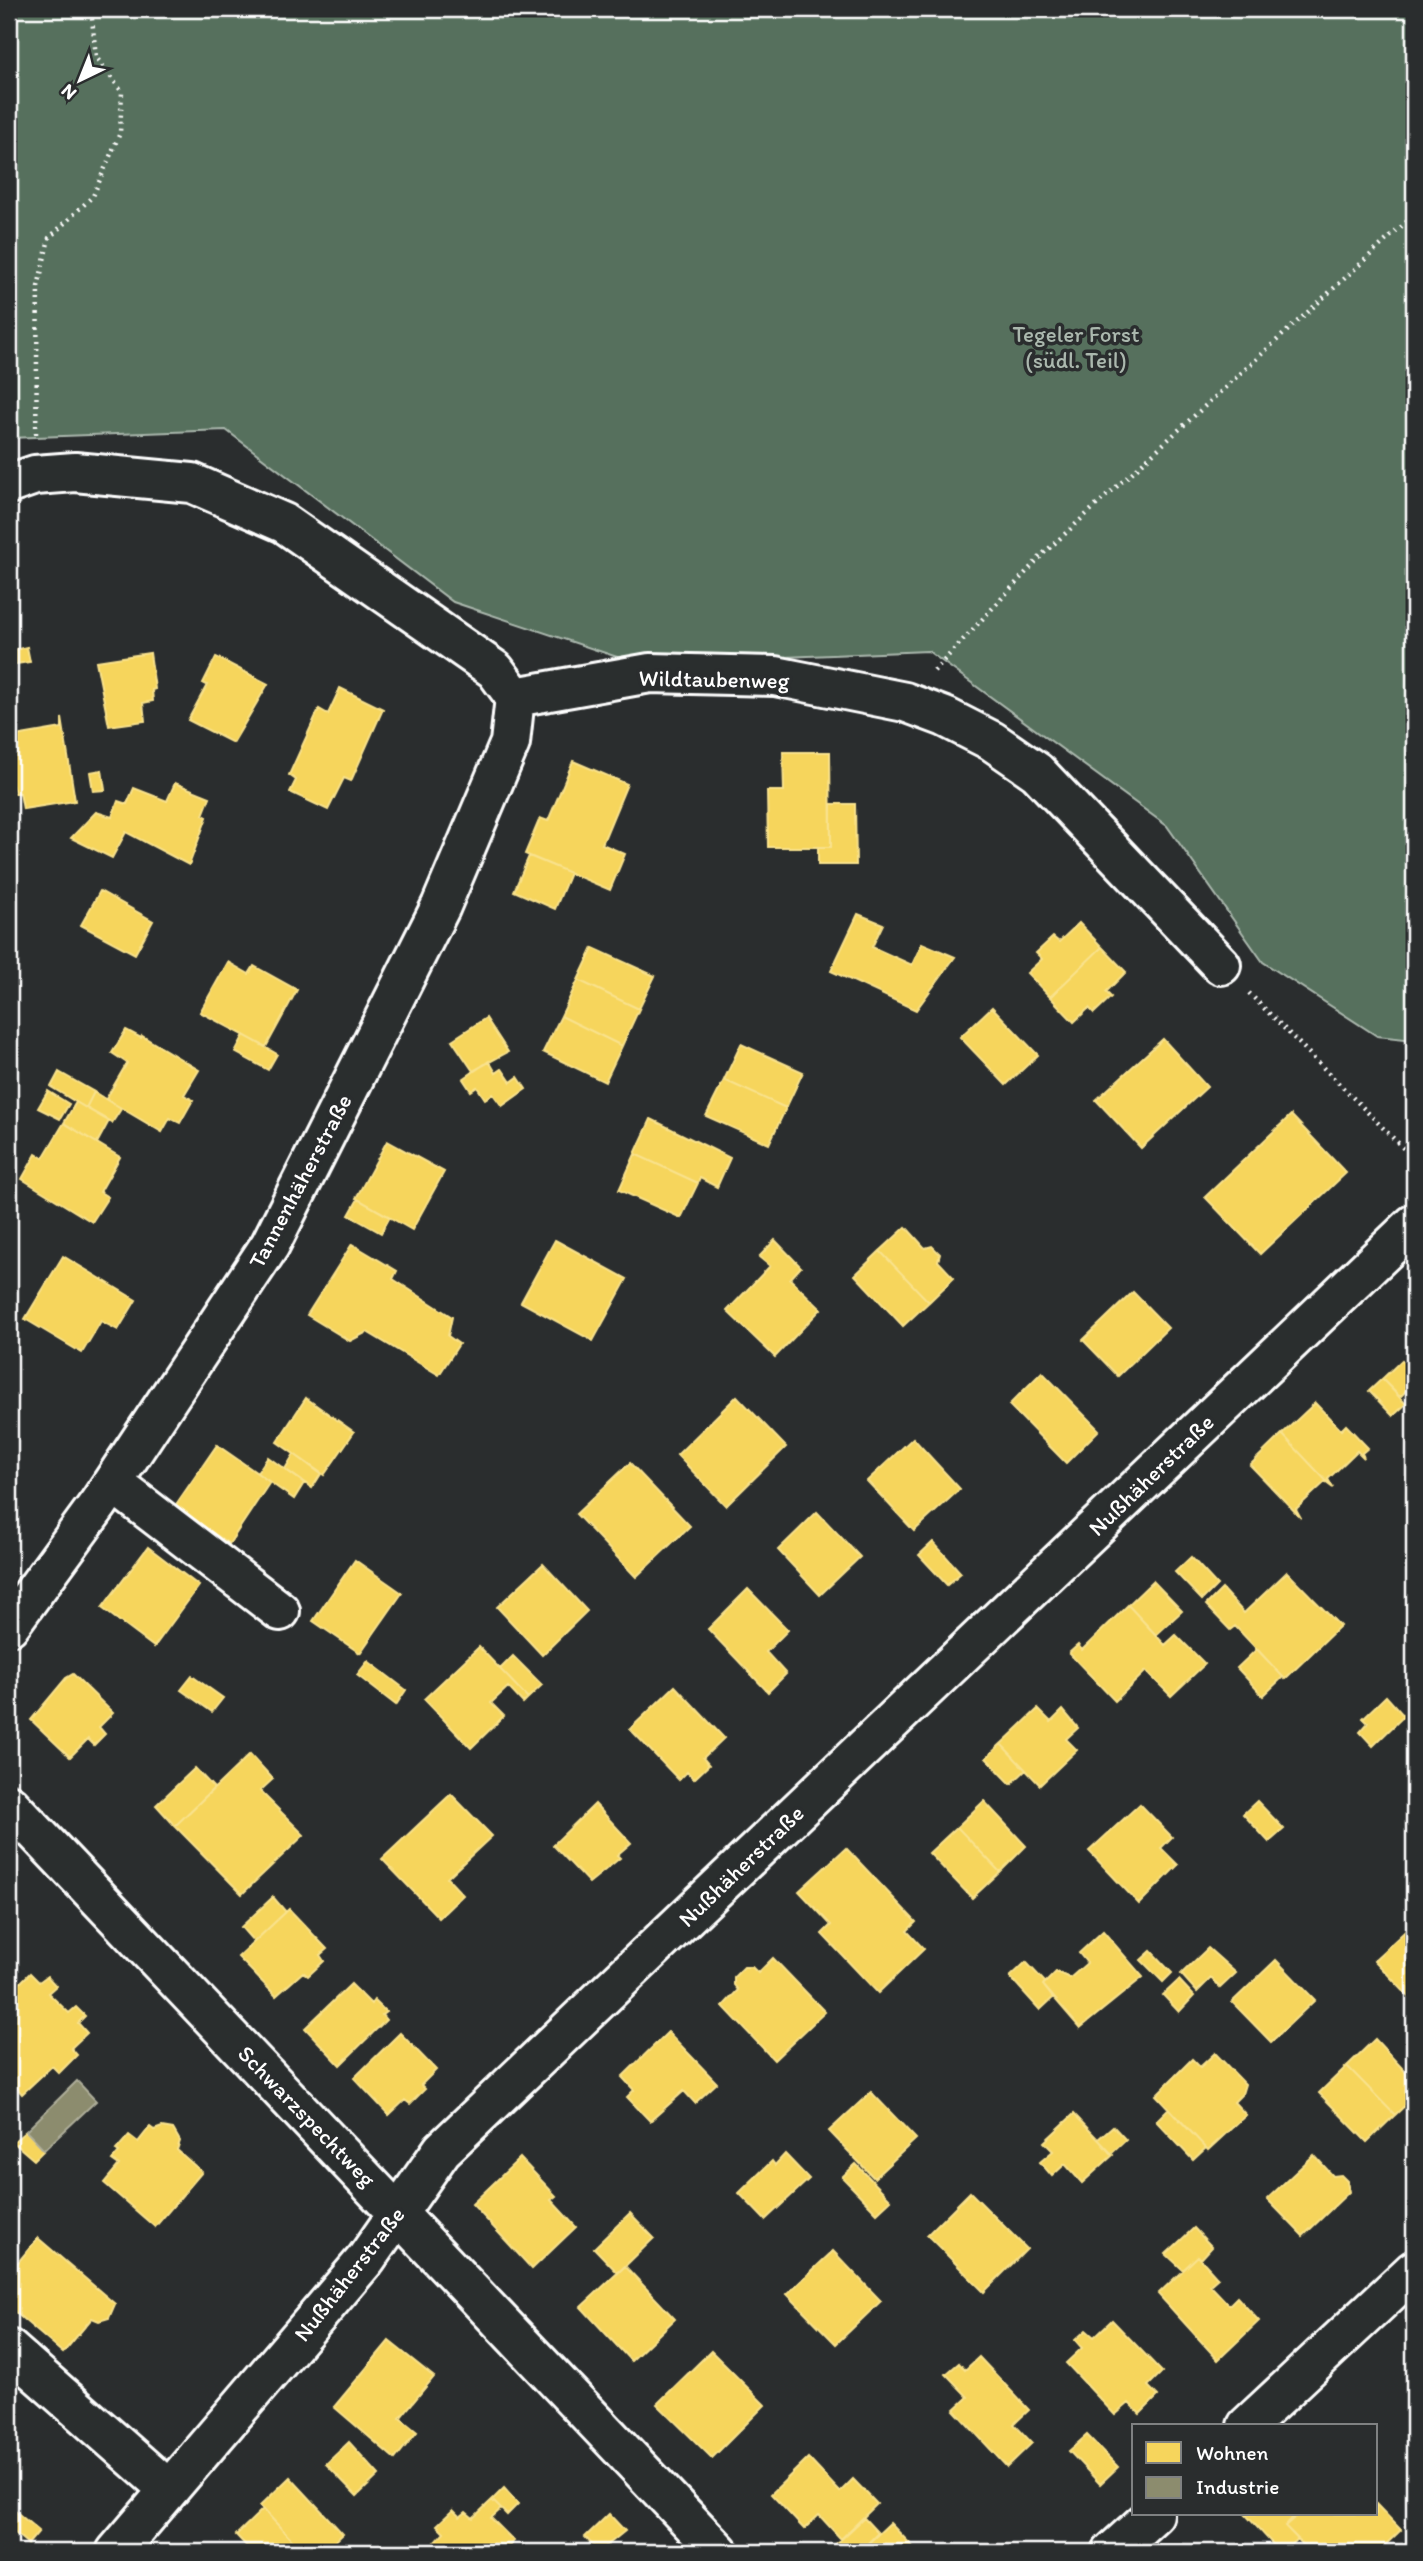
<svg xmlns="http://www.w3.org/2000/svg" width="1423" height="2561" font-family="Itim,sans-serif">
<rect width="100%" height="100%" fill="#2a2d2e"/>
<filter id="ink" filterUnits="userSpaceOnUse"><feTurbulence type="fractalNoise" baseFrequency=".0143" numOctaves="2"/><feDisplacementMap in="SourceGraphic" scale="14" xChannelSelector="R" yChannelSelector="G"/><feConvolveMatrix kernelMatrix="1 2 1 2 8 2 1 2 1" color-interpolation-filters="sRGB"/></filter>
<g filter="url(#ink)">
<path fill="#57705d" stroke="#abb8ae" stroke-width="2" d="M9,9H1414V1040L1377,1036L1263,962L1167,826L928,651L635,663L453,602L226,430L9,438Z"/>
<path fill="#f6d55c" stroke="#f9e28d" stroke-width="2" d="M27,647L30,662L9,665V651Z
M150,653L155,689L152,690L153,701L143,703L145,721L109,726L96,661Z
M216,657L268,684L233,743L188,720L207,685L203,683Z
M340,688L383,709L351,781L344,778L328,810L290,792L296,780L289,775L319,709L328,714Z
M62,718L75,801L23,809L20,793H15L11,781L9,737L62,728Z
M783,752H830L831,847H768L767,791H784Z
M573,761L627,784L602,844L625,854L610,890L525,854L540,818L548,821Z
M102,770L105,790L93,791L90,772Z
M175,783L210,797L203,815L207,817L189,865L126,832L112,858L71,838L96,812L112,817L118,801L127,804L134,788L167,801Z
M831,804H855L856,865H818V847H831Z
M529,856L570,873L555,909L514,891Z
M100,891L153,921L135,954L81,925Z
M858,914L883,924L872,947L912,965L922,943L955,957L916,1010L831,971Z
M1079,923L1102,947L1050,997L1027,973L1042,959L1036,953L1053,937L1059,942Z
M1102,947L1126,972L1106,992L1111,997L1094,1013L1089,1008L1074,1022L1050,997Z
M593,948L655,976L639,1009L578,980Z
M228,962L249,974L254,966L297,990L266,1047L200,1012Z
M578,980L639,1009L622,1046L561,1016Z
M992,1007L1038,1055L1006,1085L960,1037Z
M561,1016L622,1046L605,1082L543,1052Z
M486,1018L508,1052L473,1071L452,1040Z
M126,1030L141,1038L142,1036L199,1070L184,1095L193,1100L180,1123L170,1118L162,1132L106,1099L127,1063L112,1053Z
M244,1035L277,1054L268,1070L235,1052Z
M1163,1039L1207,1087L1141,1148L1096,1100Z
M741,1044L803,1072L786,1108L724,1080Z
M489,1061L496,1073L502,1069L511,1082L518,1077L526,1089L502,1106L493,1094L485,1099L477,1087L471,1091L463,1079Z
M59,1072L94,1092L86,1108L51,1087Z
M724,1080L786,1108L769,1144L706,1116Z
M48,1091L69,1104L60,1119L38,1108Z
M94,1092L121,1109L112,1123L86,1108Z
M76,1102L109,1121L97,1143L64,1123Z
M1291,1115L1346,1173L1260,1254L1205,1197Z
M651,1119L730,1158L717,1187L700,1178L698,1183L635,1154Z
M64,1123L120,1157L100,1192L108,1197L92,1222L22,1179L36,1154L43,1158Z
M387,1141L444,1172L412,1230L356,1198Z
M635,1154L698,1183L681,1218L619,1190Z
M358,1199L390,1217L381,1233L349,1215Z
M906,1227L925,1248L932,1246L940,1254L938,1261L954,1278L929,1302L880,1251Z
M555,1240L627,1279L593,1341L521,1302Z
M775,1240L801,1267L790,1279L821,1309L775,1357L727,1311L770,1266L759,1257Z
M352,1244L397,1271L393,1279L452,1317L448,1336L459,1344L439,1375L367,1332L350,1341L307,1315Z
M880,1251L929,1302L903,1326L855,1275Z
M63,1256L136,1300L118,1330L101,1321L82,1353L25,1319Z
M1133,1292L1168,1328L1118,1376L1083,1340Z
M1402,1360L1414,1372V1394L1409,1388L1400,1397L1382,1379Z
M1042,1372L1099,1430L1066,1463L1009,1405Z
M1382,1379L1406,1404L1393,1416L1369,1391Z
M737,1396L786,1447L726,1506L677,1455Z
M306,1398L354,1432L324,1475L277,1442Z
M1315,1403L1341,1430L1346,1425L1368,1448L1362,1453L1364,1458L1357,1451L1328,1479L1333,1488L1282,1434Z
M1282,1434L1333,1488L1325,1482L1296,1509L1301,1518L1250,1465Z
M913,1438L960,1489L914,1531L867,1481Z
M217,1445L270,1482L229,1544L175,1506Z
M294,1454L321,1474L312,1488L285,1469Z
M268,1457L304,1483L294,1499L257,1473Z
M630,1463L690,1526L636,1577L576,1514Z
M817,1512L860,1557L820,1595L778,1550Z
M933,1542L961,1573L947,1585L919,1555Z
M148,1547L199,1586L154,1647L102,1608Z
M1191,1557L1217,1585L1202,1600L1175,1572Z
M355,1560L402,1593L360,1653L313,1621Z
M543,1564L587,1611L542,1655L497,1607Z
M1287,1572L1340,1626L1285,1679L1235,1626L1230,1630L1206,1605L1222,1589L1244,1613Z
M1153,1581L1182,1611L1156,1635L1128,1605Z
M748,1589L788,1630L766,1652L786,1674L768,1692L708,1629Z
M1128,1605L1165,1645L1176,1635L1205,1664L1171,1696L1146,1671L1115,1701L1069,1653L1078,1645L1082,1650Z
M479,1647L528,1698L523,1703L508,1687L491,1703L504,1716L471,1748L424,1699Z
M1257,1649L1283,1677L1263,1696L1237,1668Z
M513,1656L542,1685L528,1698L500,1669Z
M368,1661L406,1690L396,1705L357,1675Z
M73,1674L113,1713L99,1727L105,1734L94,1745L88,1739L70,1757L31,1720L66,1678Z
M192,1676L223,1698L212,1712L181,1690Z
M675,1686L724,1738L703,1758L709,1765L694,1779L687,1772L679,1780L630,1729Z
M1386,1696L1404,1716L1373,1746L1360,1732L1368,1723L1363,1718Z
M1038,1709L1051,1722L1063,1710L1078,1728L1066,1739L1077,1750L1040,1785L1001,1744Z
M1001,1744L1026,1770L1011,1784L986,1758Z
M250,1754L273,1779L260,1791L304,1835L242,1894L175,1826Z
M195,1768L214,1788L175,1826L156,1805Z
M451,1794L492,1836L447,1878L463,1895L439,1918L382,1859Z
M984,1801L1026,1846L1000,1872L957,1827Z
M1257,1801L1284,1829L1269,1842L1243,1814Z
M595,1804L631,1843L617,1855L620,1858L589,1883L553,1845Z
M1140,1804L1172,1837L1161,1848L1178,1865L1139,1904L1089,1851Z
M957,1827L1000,1872L972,1898L929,1853Z
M846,1848L916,1922L907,1931L924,1949L878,1993L822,1934L831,1925L799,1891Z
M273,1897L286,1912L254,1942L241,1927Z
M289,1909L327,1949L320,1955L324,1961L308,1976L303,1972L276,1996L238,1957Z
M1414,1923V2002L1374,1960Z
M1103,1931L1143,1977L1080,2028L1043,1985L1056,1972L1070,1978L1087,1963L1079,1953Z
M1208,1948L1236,1973L1220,1988L1211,1978L1197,1992L1181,1974Z
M1151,1951L1172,1973L1163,1982L1141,1960Z
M773,1958L825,2012L774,2060L723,2006L738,1990L734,1985V1977L744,1967H752L758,1973Z
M1276,1960L1315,2000L1271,2042L1232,2002Z
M1026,1962L1045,1982L1043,1985L1053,1998L1040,2010L1010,1977Z
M30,1973L39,1982L47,1976L56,1986L48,1993L69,2013L76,2007L85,2016L78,2023L87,2033L71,2048L77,2055L59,2073L52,2066L22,2094L12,2082L9,2085V1983L14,1989Z
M1179,1980L1194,1996L1179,2012L1163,1995Z
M351,1984L371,2004L374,2000L386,2012L382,2015L386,2020L340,2065L305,2028Z
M668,2032L717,2083L695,2103L684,2091L650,2121L627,2097L634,2090L622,2077Z
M400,2033L436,2070L421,2085L425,2089L410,2104L405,2100L389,2115L354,2078Z
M1375,2039L1414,2081V2097L1395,2115L1347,2066Z
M1215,2053L1245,2084L1242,2094L1234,2102L1246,2115L1208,2150L1156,2095L1192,2059L1200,2067Z
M1347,2066L1395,2115L1367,2142L1319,2093Z
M871,2092L916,2139L874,2178L829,2131Z
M1169,2108L1206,2148L1193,2160L1156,2121Z
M1074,2114L1113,2155L1082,2183L1065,2164L1052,2176L1040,2162L1053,2151L1044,2142Z
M1113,2126L1126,2140L1111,2154L1098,2139Z
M150,2127L154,2130L162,2127L173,2129L180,2141L177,2150L202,2172L155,2227L104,2183L119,2165L112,2160L119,2152L116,2150L129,2135L138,2142Z
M26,2131L44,2150L34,2160L13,2142Z
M785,2154L809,2179L765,2220L739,2193L772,2161L775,2165Z
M1314,2155L1333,2176L1341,2175L1347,2181L1349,2192L1303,2236L1267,2199Z
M520,2158L556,2196L551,2200L576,2227L532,2269L472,2204Z
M856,2164L891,2200L877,2213L842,2177Z
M970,2192L1027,2249L984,2292L927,2235Z
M630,2213L654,2238L618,2273L594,2248Z
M1194,2228L1212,2247L1201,2259L1198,2256L1183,2270L1166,2254Z
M38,2238L115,2304L109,2318L99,2321L92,2318L63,2353L9,2307V2273Z
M833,2251L881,2301L836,2344L787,2294Z
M1198,2256L1218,2278L1210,2285L1229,2305L1237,2297L1259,2321L1218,2360L1158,2294Z
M625,2266L675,2319L631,2361L581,2307Z
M1112,2320L1162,2372L1148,2386L1158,2396L1140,2414L1129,2403L1115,2415L1066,2363L1082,2348L1075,2340L1086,2330L1094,2337Z
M389,2341L434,2377L400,2418L417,2432L395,2459L334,2407Z
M711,2351L765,2405L712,2458L657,2404Z
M979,2357L1029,2410L1014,2424L1032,2443L1007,2467L954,2410L968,2397L946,2374L959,2363L965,2370Z
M1087,2435L1118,2467L1100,2484L1069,2451Z
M349,2442L379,2475L357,2496L326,2464Z
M808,2458L840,2492L853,2479L877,2504L841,2539L819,2515L804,2529L771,2494Z
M290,2477L343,2534L324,2552H303L260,2506Z
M504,2488L518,2504L507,2515L492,2500Z
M492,2500L501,2509L491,2518L514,2541L503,2552H444L435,2542L444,2532L437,2525L453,2510L460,2517L466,2512L473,2518Z
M1376,2504L1401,2530L1381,2549L1384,2552H1310L1285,2526L1299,2514H1376Z
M263,2509L303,2552H252L236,2535Z
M14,2510L39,2531L28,2544L9,2528V2516Z
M609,2514L625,2531L599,2552L585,2537Z
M1245,2514H1296L1285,2526L1298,2539L1284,2552H1280Z
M864,2518L878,2533L859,2552H840L834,2546Z
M890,2523L915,2549L912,2552H859Z"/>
<path fill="#8c8c6e" stroke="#aeae9a" stroke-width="2" d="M77,2081L96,2101L44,2150L26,2131Z"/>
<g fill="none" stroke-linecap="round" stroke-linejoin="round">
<defs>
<path id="minor" d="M9,484L35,475L75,472L192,483L284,523L495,670L515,697
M515,697L650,673L775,676L905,702L945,717L992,741L1037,772L1221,965
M113,1483L280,1611
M9,1626L99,1503L270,1245L441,906L510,743L515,697
M9,1804L719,2552
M9,2349L168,2489
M1247,2426L1414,2270
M116,2552L366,2259L442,2150L1414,1224
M1112,2552L1154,2514"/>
</defs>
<use href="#minor" stroke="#fff" stroke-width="44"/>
<path stroke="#fff" stroke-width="4.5" stroke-dasharray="2 5" stroke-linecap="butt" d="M36,434L38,287L49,238L93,196L120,133L122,92L96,57L91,9
M934,671L1044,553L1414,215
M1249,993L1414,1159"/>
<use href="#minor" stroke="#2a2d2e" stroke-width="38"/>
</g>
</g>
<g text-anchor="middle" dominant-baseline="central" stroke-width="7" stroke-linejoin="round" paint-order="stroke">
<g font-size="23" fill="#abb8ae" stroke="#2a2d2e">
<text x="1076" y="334">Tegeler Forst<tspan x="1076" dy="26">(südl. Teil)</tspan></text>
</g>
<g font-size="23" fill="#fff" stroke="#2a2d2e">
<text transform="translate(714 679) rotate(1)">Wildtaubenweg</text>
<text transform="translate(300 1181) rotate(-62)">Tannenhäherstraße</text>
<text transform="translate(1151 1475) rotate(-44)">Nußhäherstraße</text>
<text transform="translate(741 1866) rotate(-44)">Nußhäherstraße</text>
<text transform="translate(307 2116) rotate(46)">Schwarzspechtweg</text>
<text transform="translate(349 2274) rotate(-52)">Nußhäherstraße</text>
</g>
</g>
<rect width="1423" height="2561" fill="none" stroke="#2a2d2e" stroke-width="35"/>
<rect x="18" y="18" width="1388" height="2526" fill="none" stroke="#fff" stroke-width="2.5" filter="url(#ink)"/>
<rect x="1132" y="2424" width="245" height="91" fill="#2a2d2e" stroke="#7f8182" stroke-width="2"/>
<rect x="1146" y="2442" width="35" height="21" fill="#f6d55c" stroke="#7f8182" stroke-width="2"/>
<text x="1196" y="2460" font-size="21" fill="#ffffff">Wohnen</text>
<rect x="1146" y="2477" width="35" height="21" fill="#8c8c6e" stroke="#7f8182" stroke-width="2"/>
<text x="1196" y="2494" font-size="21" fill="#ffffff">Industrie</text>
<g transform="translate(80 80) rotate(223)" stroke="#2a2d2e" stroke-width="5" paint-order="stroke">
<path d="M0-5L12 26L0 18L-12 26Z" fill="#ffffff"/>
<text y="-10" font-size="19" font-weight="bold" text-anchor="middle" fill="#ffffff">N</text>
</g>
</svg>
